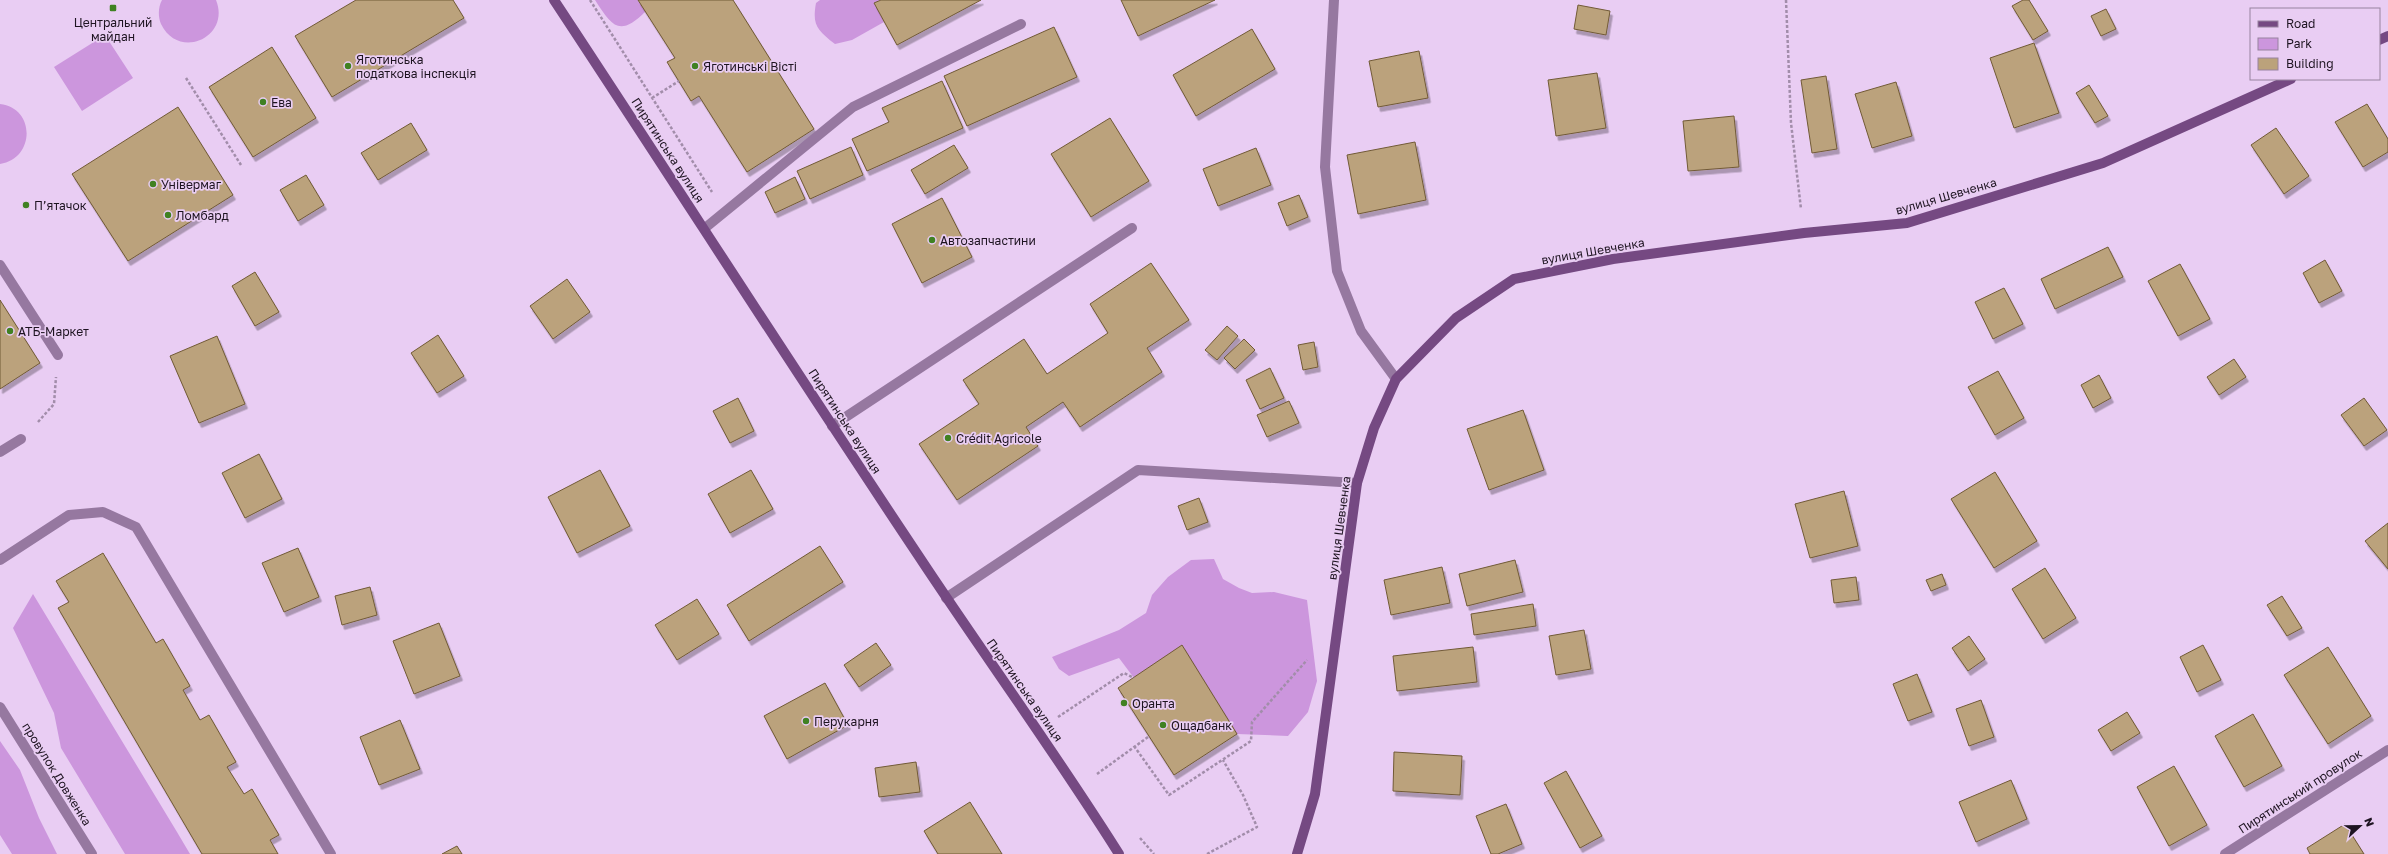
<svg xmlns="http://www.w3.org/2000/svg" width="2388" height="854" font-family="'Golos Text',sans-serif">
<defs>
<filter id="shadow"><feDropShadow dx="2.5" dy="4.5" stdDeviation="0" flood-color="#0004"/></filter>
</defs>
<rect width="100%" height="100%" fill="#e9cdf3"/>
<path fill="#cc96dd" d="M162,0H216C231,37 179,61 161,24C158,17 158,7 162,0Z
M595,0H638L646,11C619,38 612,26 595,0Z
M820,0H881L875,3L884,22L852,40L835,44C817,30 812,25 816,3Z
M105,35L133,78L82,111L54,67Z
M0,104C36,108 35,159 0,164Z
M1214,559L1223,579L1239,588L1252,593L1274,592L1307,600L1317,681L1308,712L1288,736L1237,734L1182,646L1134,678L1119,658L1069,676L1059,669L1052,657L1119,630L1146,613L1152,595L1168,577L1191,560Z
M33,594L177,832L190,854H125L61,748L54,713L13,628Z
M0,741L20,770L39,818L57,854H12L0,835Z"/>
<path fill="#bba27b" stroke="#715a36" filter="url(#shadow)" d="M356,0H453L464,18L332,97L295,36Z
M638,0H733L814,129L747,172L699,96L691,101L667,62L675,58Z
M881,0H981L897,45L874,3Z
M1121,0H1215L1138,36Z
M2023,0H2029L2048,31L2033,40L2012,6Z
M1578,5L1610,11L1606,35L1574,29Z
M2106,9L2116,29L2101,36L2091,16Z
M1054,27L1077,77L967,126L944,76Z
M1252,29L1275,69L1196,116L1173,75Z
M2034,43L2059,113L2014,128L1990,58Z
M272,47L316,118L253,157L209,87Z
M1419,51L1428,98L1378,107L1369,61Z
M1597,73L1606,128L1556,136L1548,80Z
M1826,76L1837,149L1812,153L1801,80Z
M942,81L963,128L867,171L852,139L889,122L882,108Z
M1896,82L1912,136L1872,148L1855,94Z
M2089,85L2108,116L2095,123L2076,93Z
M2367,104L2388,139V152L2363,167L2335,122Z
M178,107L233,195L128,261L72,174Z
M1734,116L1739,167L1688,171L1683,121Z
M1110,118L1149,181L1091,217L1051,154Z
M411,123L427,150L378,180L361,153Z
M2276,128L2309,176L2284,194L2251,145Z
M1415,142L1426,200L1358,214L1347,155Z
M954,145L968,168L925,194L911,170Z
M851,147L863,175L810,199L797,171Z
M1256,148L1271,185L1218,206L1203,169Z
M306,175L324,205L298,221L280,190Z
M795,177L805,199L775,213L765,192Z
M1299,195L1308,217L1287,226L1278,203Z
M942,198L972,257L922,283L892,224Z
M2108,247L2123,277L2055,309L2041,279Z
M2325,260L2342,291L2319,303L2303,273Z
M1151,263L1189,320L1147,348L1162,372L1080,427L1063,402L1026,427L1038,446L957,500L919,444L979,404L963,380L1024,339L1047,374L1108,333L1090,304Z
M2180,264L2210,319L2178,336L2148,281Z
M255,272L279,312L255,326L232,286Z
M567,279L590,312L553,339L530,306Z
M2004,288L2023,324L1993,339L1975,302Z
M0,300L40,363L0,389Z
M1227,326L1238,336L1217,360L1205,350Z
M438,335L464,376L437,393L411,353Z
M217,336L245,404L199,423L170,356Z
M1244,339L1255,350L1235,369L1224,358Z
M1314,342L1318,367L1303,370L1298,345Z
M2234,359L2246,377L2219,395L2207,377Z
M1270,368L1284,398L1260,409L1246,380Z
M1998,371L2024,418L1995,435L1968,387Z
M2099,375L2111,398L2093,408L2081,385Z
M738,398L754,431L730,443L713,411Z
M2364,398L2387,430L2364,446L2341,415Z
M1289,401L1299,423L1267,437L1257,415Z
M1523,410L1544,470L1489,490L1467,429Z
M259,454L282,499L245,518L222,473Z
M600,470L630,526L577,553L548,497Z
M751,470L773,509L730,533L708,494Z
M1995,472L2037,541L1994,568L1951,499Z
M1844,491L1858,546L1810,558L1795,504Z
M1199,498L1208,522L1187,530L1178,506Z
M2388,523V569L2365,541Z
M820,546L843,582L749,641L727,605Z
M298,548L319,597L284,612L262,563Z
M103,553L156,643L163,639L190,686L183,690L200,720L209,715L236,762L227,767L244,794L252,789L279,835L270,840L278,854H202L58,608L69,602L56,581Z
M1515,560L1523,592L1467,606L1459,574Z
M1442,567L1450,603L1391,615L1384,580Z
M2045,568L2076,618L2043,639L2012,589Z
M1942,574L1946,585L1931,591L1926,580Z
M1856,577L1859,600L1834,603L1831,580Z
M370,587L377,615L342,625L335,596Z
M2282,596L2302,628L2287,636L2267,605Z
M697,599L719,634L677,660L655,625Z
M1533,604L1536,626L1474,635L1471,614Z
M439,623L460,676L414,694L393,641Z
M1584,630L1591,669L1556,675L1549,636Z
M1969,636L1985,659L1968,671L1952,648Z
M876,643L891,665L859,687L844,665Z
M1182,645L1237,734L1174,775L1118,688Z
M2203,645L2221,680L2197,692L2180,657Z
M1473,647L1477,682L1397,691L1393,656Z
M2328,647L2371,716L2328,744L2284,675Z
M1917,674L1932,712L1908,721L1893,684Z
M825,683L848,725L787,759L764,716Z
M1981,700L1994,737L1969,746L1956,709Z
M2127,712L2140,733L2111,751L2098,730Z
M2253,714L2282,766L2244,787L2215,736Z
M400,720L420,769L379,785L360,737Z
M1394,752L1462,756L1460,795L1393,791Z
M916,762L920,792L879,797L875,768Z
M2174,766L2207,825L2169,846L2137,787Z
M1566,771L1602,836L1580,848L1544,783Z
M2011,780L2027,819L1976,842L1959,802Z
M970,802L1002,854H938L924,831Z
M1506,804L1522,844L1498,854H1491L1476,816Z
M2345,824L2364,854H2310L2307,848Z
M457,846L462,854H442Z"/>
<g fill="none" stroke-linecap="round" stroke-linejoin="round">
<path stroke="#a28daa" stroke-width="2.5" stroke-dasharray="3 2" stroke-linecap="butt" d="M590,0L712,192
M1786,0L1791,123L1801,209
M186,78L241,165
M652,98L679,81
M38,422L54,404L56,377
M1058,717L1124,673L1134,678
M1134,746L1169,795L1251,741L1252,722L1307,660
M1097,774L1148,737
M1140,838L1154,854
M1207,854L1257,827L1243,795L1223,760"/>
<path stroke="#9678a0" stroke-width="10" d="M1334,0L1325,167L1337,271L1361,331L1396,379
M705,228L853,107L1021,24
M0,265L58,355
M832,426L1132,228
M0,452L21,439
M0,560L69,515L103,512L136,527L331,854
M946,598L1138,470L1357,483"/>
<path stroke="#9678a0" stroke-width="10" d="M0,707L92,854
M2225,854L2388,750"/>
<path stroke="#754982" stroke-width="10" d="M554,0C676,185 795,371 918,555C984,655 1055,752 1119,854
M2379,40L2388,36
M1297,854L1315,794L1357,483L1374,428L1396,379L1456,318L1514,279L1613,259L1804,233L1907,223L2103,163L2291,79"/>
</g>
<g fill="#408122" stroke="#e9cdf3" stroke-width="1.5">
<rect x="109" y="4" width="8" height="8" rx="2"/>
<circle cx="348" cy="66" r="4"/>
<circle cx="695" cy="66" r="4"/>
<circle cx="263" cy="102" r="4"/>
<circle cx="153" cy="184" r="4"/>
<circle cx="26" cy="205" r="4"/>
<circle cx="168" cy="215" r="4"/>
<circle cx="932" cy="240" r="4"/>
<circle cx="10" cy="331" r="4"/>
<circle cx="948" cy="438" r="4"/>
<circle cx="1124" cy="703" r="4"/>
<circle cx="806" cy="721" r="4"/>
<circle cx="1163" cy="725" r="4"/>
</g>
<g text-anchor="middle" dominant-baseline="central" stroke-width="3.5" stroke-linejoin="round" paint-order="stroke">
<g font-size="12" fill="#1e1421" stroke="#e9cdf3" text-anchor="start">
<text x="113" y="22" text-anchor="middle">Центральний<tspan x="113" dy="14">майдан</tspan></text>
<text x="356" y="59">Яготинська<tspan x="356" dy="14">податкова інспекція</tspan></text>
<text x="703" y="66">Яготинські Вісті</text>
<text x="271" y="102">Ева</text>
<text x="161" y="184">Універмаг</text>
<text x="34" y="205">П’ятачок</text>
<text x="176" y="215">Ломбард</text>
<text x="940" y="240">Автозапчастини</text>
<text x="18" y="331">АТБ-Маркет</text>
<text x="956" y="438">Crédit Agricole</text>
<text x="1132" y="703">Оранта</text>
<text x="814" y="721">Перукарня</text>
<text x="1171" y="725">Ощадбанк</text>
</g>
<g font-size="12" fill="#1e1421" stroke="#e9cdf3">
<text transform="translate(668 150) rotate(57)">Пирятинська вулиця</text>
<text transform="translate(1946 196) rotate(-16)">вулиця Шевченка</text>
<text transform="translate(1593 251) rotate(-10)">вулиця Шевченка</text>
<text transform="translate(845 421) rotate(57)">Пирятинська вулиця</text>
<text transform="translate(1339 528) rotate(-82)">вулиця Шевченка</text>
<text transform="translate(1025 690) rotate(55)">Пирятинська вулиця</text>
<text transform="translate(57 774) rotate(58)">провулок Довженка</text>
<text transform="translate(2300 791) rotate(-33)">Пирятинський провулок</text>
</g>
</g>
<rect x="2250" y="8" width="130" height="72" fill="#e9cdf3" stroke="#98839f"/>
<rect x="2258" y="21" width="20" height="6" fill="#754982" stroke="#98839f"/>
<text x="2286" y="28" font-size="12" fill="#1e1421">Road</text>
<rect x="2258" y="38" width="20" height="12" fill="#cc96dd" stroke="#98839f"/>
<text x="2286" y="48" font-size="12" fill="#1e1421">Park</text>
<rect x="2258" y="58" width="20" height="12" fill="#bba27b" stroke="#98839f"/>
<text x="2286" y="68" font-size="12" fill="#1e1421">Building</text>
<g transform="translate(2360 826) rotate(68)" stroke="#e9cdf3" stroke-width="3" paint-order="stroke">
<path d="M0-3L7 15L0 10L-7 15Z" fill="#1e1421"/>
<text y="-6" font-size="11" font-weight="bold" text-anchor="middle" fill="#1e1421">N</text>
</g>
</svg>
